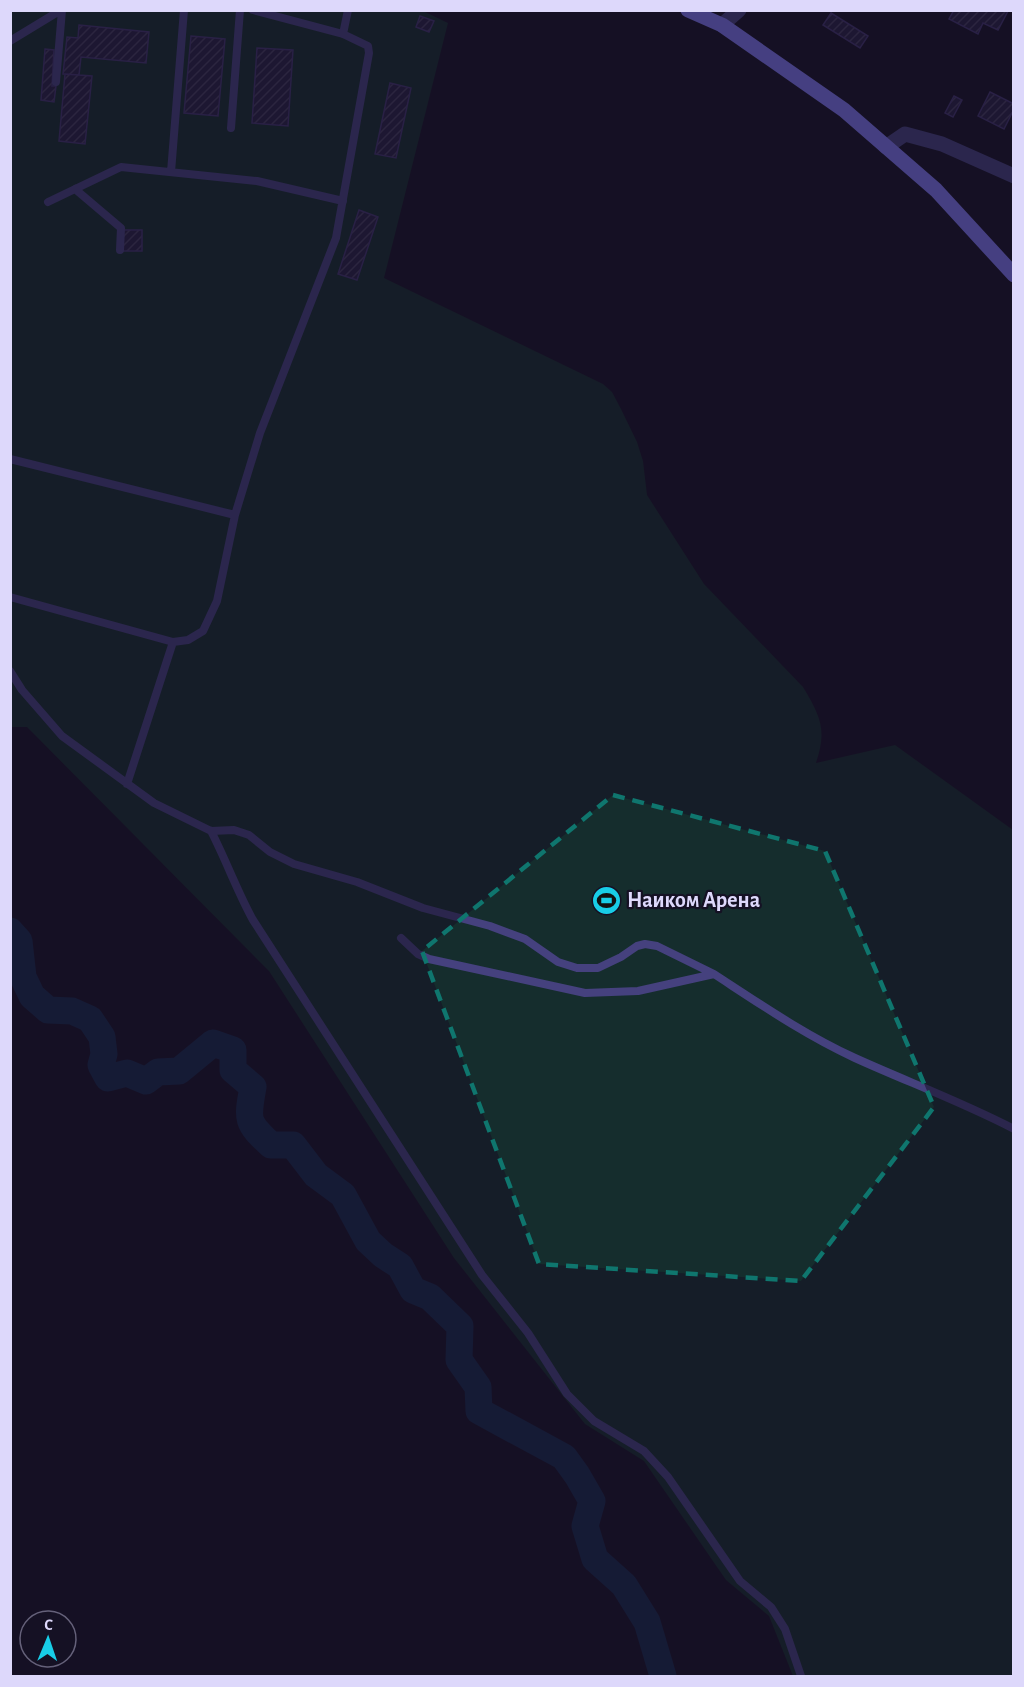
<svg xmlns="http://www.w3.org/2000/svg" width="1024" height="1687" font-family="'Alegreya Sans',sans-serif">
<defs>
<pattern id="building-hatch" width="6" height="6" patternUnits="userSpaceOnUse" patternTransform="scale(1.5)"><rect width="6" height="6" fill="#271f43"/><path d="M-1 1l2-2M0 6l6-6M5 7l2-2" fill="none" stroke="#463f5f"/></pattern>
</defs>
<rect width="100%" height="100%" fill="#151124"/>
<path fill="#152d2d" d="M421,10L448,23L384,278L603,384L612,392L621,409L637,442L643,461L647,495L704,584L803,687C821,717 827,730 816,763L895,745L1013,830V1676H793L769,1616L726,1580L644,1461L585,1424L454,1258L269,971L27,727H11L10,11Z"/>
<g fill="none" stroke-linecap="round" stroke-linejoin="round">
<path stroke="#15284a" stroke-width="27" d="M10,931L19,941L23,977L32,996L48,1010L72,1011L90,1019L102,1037L104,1054L101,1065L108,1078L127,1073L146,1081L158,1072L179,1071L213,1043L233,1050V1070L253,1087C247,1120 246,1122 271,1145H293L316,1175L343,1195L368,1241L383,1255L400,1266L413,1290L430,1297L460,1326L459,1360L478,1387L479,1411L564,1457L577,1475L592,1501L585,1526L595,1559L624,1585L647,1622L663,1676"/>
</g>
<path fill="url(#building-hatch)" stroke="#40346d" stroke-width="1.5" d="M954,10H1008V11L998,30L983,23L978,34L949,19Z
M831,13L868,36L860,48L823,25Z
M420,16L434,21L429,32L416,27Z
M79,25L149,32L146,63L81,57L79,75L63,74L67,37L78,38Z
M191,36L225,39L218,116L184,113Z
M257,48L293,50L288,126L252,123Z
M45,49L54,50L52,86H56L54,102L41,100Z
M65,74L92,76L85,144L59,141Z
M390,83L411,88L396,158L375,154Z
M990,92L1014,104V109L1004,129L978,116Z
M954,96L962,100L953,117L945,113Z
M359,210L378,217L357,280L338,274Z
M123,230H142V251H123Z"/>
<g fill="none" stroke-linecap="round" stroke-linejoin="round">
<path stroke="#45417e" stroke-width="8" d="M343,34L348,10
M10,41L61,10
M56,82L62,10
M231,128L240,10
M171,172L184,10
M75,189L121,228L120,250
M48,202L121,167L257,181L343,201
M10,459L235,515
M10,597L173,642L188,640L203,631L217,601L235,515L260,433L336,238L369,53L368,46L343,34L253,10
M10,671L22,690L62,736L154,803L211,831L234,830L249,835L270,852L294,864L357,882L423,908L490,926L525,939L558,962L577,968H598L621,957L637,946L645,944L657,946L714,974
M127,784L173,642
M211,831C226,860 237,891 253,920L482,1275L528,1333L567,1394L594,1421L644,1451L668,1477L740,1581L771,1607L785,1629L801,1676
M401,938L418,954L429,959L585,993L638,991L714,974C760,1004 805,1035 855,1058C908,1082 962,1102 1014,1129"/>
<path stroke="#45417e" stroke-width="15" d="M722,25L739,10
M886,147L905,134L942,144L1014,176"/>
<path stroke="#7f79f1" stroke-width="15" d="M688,10L722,25L844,110L936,190L1014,275"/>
</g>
<path d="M0 0H1024V1687H0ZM613,795L825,851L934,1107L801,1281L539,1264L422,951Z" fill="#151124" fill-opacity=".55" fill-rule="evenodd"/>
<path fill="none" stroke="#0f766e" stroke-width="4.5" stroke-dasharray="12 8" stroke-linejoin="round" d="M613,795L825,851L934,1107L801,1281L539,1264L422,951Z"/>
<defs>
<symbol id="stadium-disc" viewBox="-11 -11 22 22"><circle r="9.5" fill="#18cde7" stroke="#151124"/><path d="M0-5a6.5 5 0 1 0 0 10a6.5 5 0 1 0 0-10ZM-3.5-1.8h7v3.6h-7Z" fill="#111"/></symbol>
</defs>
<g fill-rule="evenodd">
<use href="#stadium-disc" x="590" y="884" width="33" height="33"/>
</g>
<g text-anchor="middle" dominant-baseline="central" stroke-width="4.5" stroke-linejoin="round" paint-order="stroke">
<g font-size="22" font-weight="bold" fill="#ddd8fb" stroke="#151124" text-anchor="start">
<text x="627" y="900">Наиком Арена</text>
</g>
</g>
<rect width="1024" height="1687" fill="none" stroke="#ddd8fb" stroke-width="24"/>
<g transform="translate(48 1639) rotate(2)"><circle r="28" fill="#151124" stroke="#65617a" stroke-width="1.5"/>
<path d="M0-4.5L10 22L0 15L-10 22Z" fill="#18cde7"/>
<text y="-9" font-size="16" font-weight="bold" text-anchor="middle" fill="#ddd8fb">С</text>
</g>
</svg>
